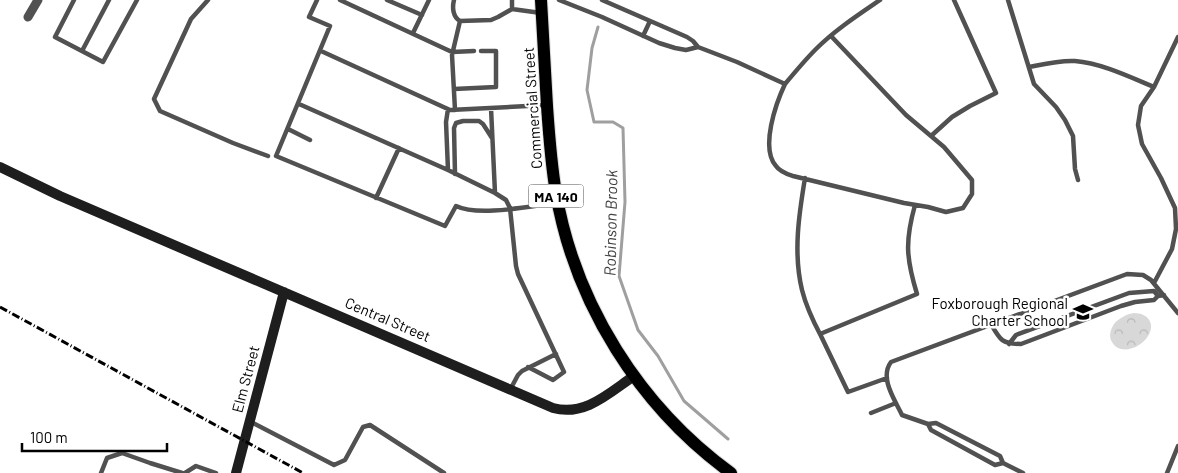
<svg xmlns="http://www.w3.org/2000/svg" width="1178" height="473" font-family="Barlow,sans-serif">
<defs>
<pattern id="park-crowns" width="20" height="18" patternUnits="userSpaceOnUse" patternTransform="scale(1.25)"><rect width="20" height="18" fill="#d8d8d8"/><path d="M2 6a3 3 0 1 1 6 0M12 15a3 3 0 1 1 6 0" fill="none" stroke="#b8b8b8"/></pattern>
</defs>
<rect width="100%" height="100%" fill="#fff"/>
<path fill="url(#park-crowns)" d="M1134,313C1148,313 1156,324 1148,336C1141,348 1120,356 1112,342C1108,336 1111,329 1114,324C1119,318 1127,314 1134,313Z"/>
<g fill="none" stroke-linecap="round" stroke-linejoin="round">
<path stroke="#9f9f9f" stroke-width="3" d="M598,27L592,48L587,90L594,122H613L623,128L625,202L619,276L638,330L658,356L684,401L728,439"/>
<defs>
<path id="primary" d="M541,0C543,35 545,71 547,106C549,135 551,164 556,193C575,304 640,407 731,473"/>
</defs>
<use href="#primary" stroke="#dbdbdb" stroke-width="14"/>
<path stroke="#515151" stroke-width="4.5" d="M74,0L55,37L103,62L137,0
M208,0L191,19L154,99L160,111L233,143L268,156
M317,0L309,17L330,26L276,156L445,226L456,206C479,217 530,206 557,203
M340,0L452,52L474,51
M387,0L422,15
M454,0C452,8 453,17 460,21L491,20L498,17L512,9L541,13
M512,0V9
M559,0L602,17L659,43L675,48L686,50L698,47
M602,0L687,37L693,41L698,47L737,62L785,84C795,72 805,60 816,49C835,30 858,15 880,0
M1008,0L1034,84L1056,107L1065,120L1073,136L1075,169L1078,180
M413,33L429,0
M643,36L650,21
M82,51L109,0
M321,51L450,110L547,105
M1029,67C1044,64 1060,60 1075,61C1101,63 1130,77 1154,87L1178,37
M785,84C776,103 760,148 776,166C780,172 787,174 793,176L904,203L928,207L946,212L963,208L972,194V180L944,147L906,115L831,36
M454,89L496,87V51H481
M299,104L448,170L495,193L506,200L510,208L516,266L518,274L564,372L553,380L528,367
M491,108L495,193
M455,110L452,55L460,21
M288,129L310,140
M931,136L952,117L970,106L996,93L954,0
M448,170L446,122L448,109
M455,174L454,128L456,123L463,121H479L483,124L492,138
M805,178C799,214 793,253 802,290C806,306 813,321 821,336C830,355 839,373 848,392L887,378
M376,198L399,148
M1154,283L1172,249L1176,229L1175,208L1161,178L1142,144L1138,125L1141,106L1154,87
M991,324C1000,340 1002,344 1021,344L1121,306L1135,302L1154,300L1158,296L1164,295
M820,334L917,294C906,258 905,241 915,205
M1009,344L1016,335L1129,293L1154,291L1158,296
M511,388L518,375L522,371L556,354
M871,413L896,403
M251,422L334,465L345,460L363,427L370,425L444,473
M928,424L931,430L995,465L1003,463
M101,473L107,458L122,453L150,463L182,473
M185,473L196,466L216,473
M1023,473L1003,463L1000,456L936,423L928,424L902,415C895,400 879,378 891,362L1127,274L1143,275L1151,280L1178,313
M1167,473L1178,446"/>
<path stroke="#515151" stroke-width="9" d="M28,17L38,0"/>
<path stroke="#1e1e1e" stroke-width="10" d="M0,167L60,196L553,408C585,417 610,392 634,376
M236,473L284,292"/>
<use href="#primary" stroke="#000" stroke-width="12"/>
<path stroke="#000" stroke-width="3" stroke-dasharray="8 2.5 1 2.5" stroke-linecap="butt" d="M0,307L303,473"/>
</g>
<defs>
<symbol id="school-bare" viewBox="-9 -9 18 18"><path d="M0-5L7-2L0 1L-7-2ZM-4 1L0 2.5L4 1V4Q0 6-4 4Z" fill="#000" stroke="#fff" stroke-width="2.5" paint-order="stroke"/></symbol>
</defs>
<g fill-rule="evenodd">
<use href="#school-bare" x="1069" y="298" width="28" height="28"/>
</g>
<g text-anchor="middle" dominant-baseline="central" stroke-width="5" stroke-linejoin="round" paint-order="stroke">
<rect fill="#fff" stroke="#4c4c4c" stroke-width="1" x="528.5" y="184.5" width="55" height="23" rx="4"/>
<g font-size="14" font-weight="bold" fill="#000">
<text x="556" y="196">MA 140</text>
</g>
<g font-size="15" fill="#000" stroke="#fff">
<text transform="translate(532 108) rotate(-94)">Commercial Street</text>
<text transform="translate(388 319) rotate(23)">Central Street</text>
<text transform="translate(245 379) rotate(-75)">Elm Street</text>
</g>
<g font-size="15" fill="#000" stroke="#fff" text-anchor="end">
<text x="1068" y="303">Foxborough Regional<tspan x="1068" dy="17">Charter School</tspan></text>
</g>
<g font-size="16" font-style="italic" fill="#404040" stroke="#fff">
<text transform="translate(610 223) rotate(-89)">Robinson Brook</text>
</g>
</g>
<path d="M22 443v8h145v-8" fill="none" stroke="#000000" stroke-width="2.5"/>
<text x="30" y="443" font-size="15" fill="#000000" stroke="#ffffff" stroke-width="4" paint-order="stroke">100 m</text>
</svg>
